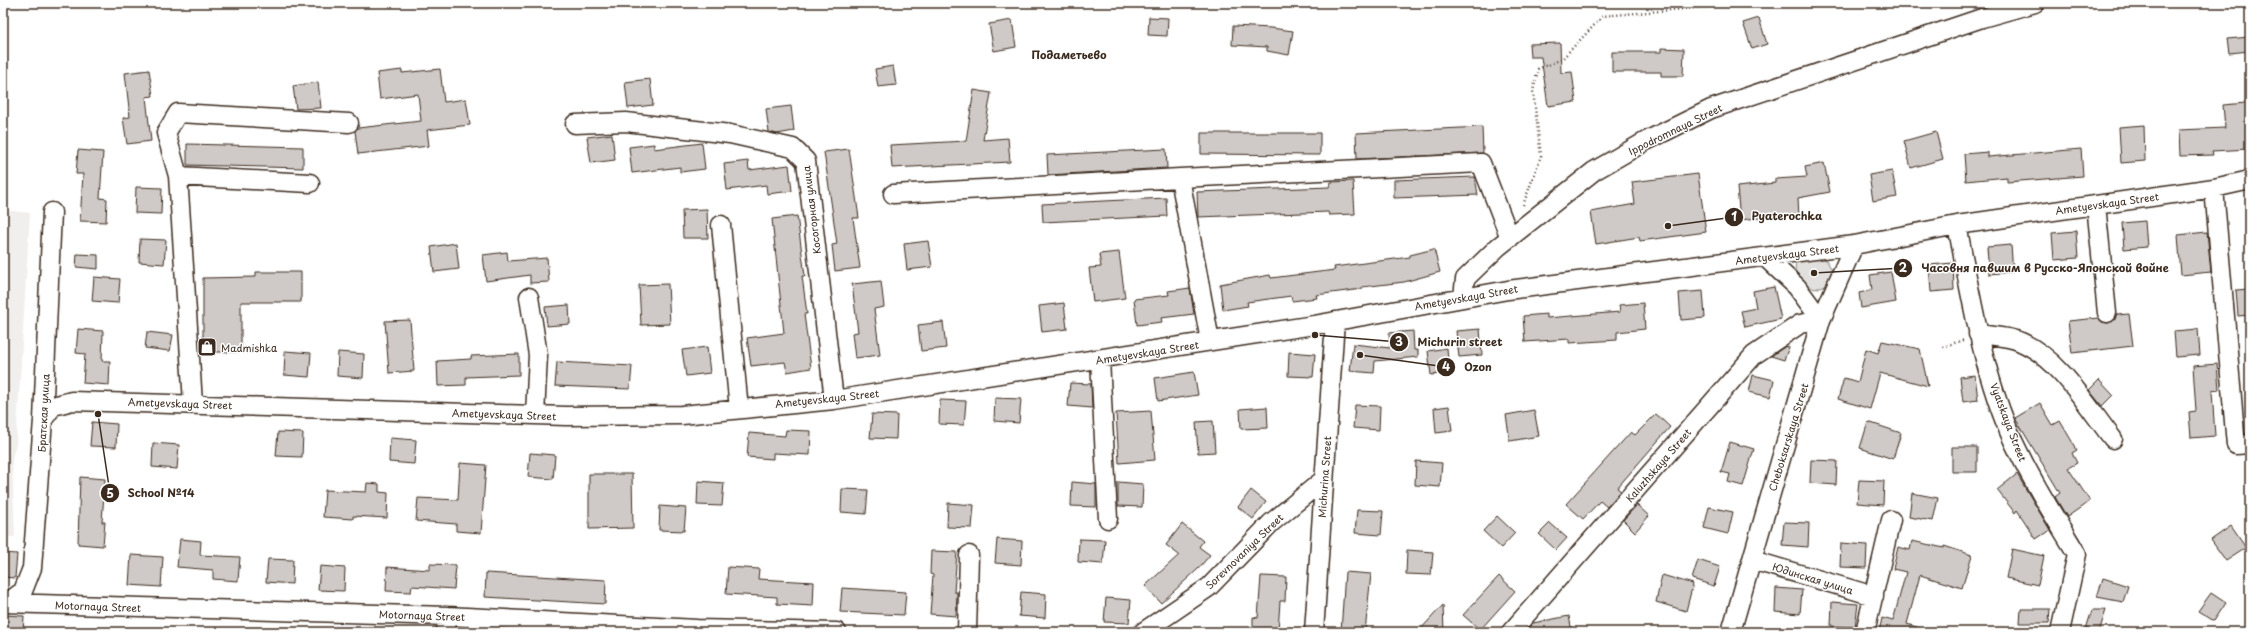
<svg xmlns="http://www.w3.org/2000/svg" width="2253" height="635" font-family="'Playpen Sans',sans-serif">
<rect width="100%" height="100%" fill="#fff"/>
<filter id="ink" filterUnits="userSpaceOnUse"><feTurbulence type="fractalNoise" baseFrequency=".025" numOctaves="2"/><feDisplacementMap in="SourceGraphic" scale="8" xChannelSelector="R" yChannelSelector="G"/><feConvolveMatrix kernelMatrix="1 2 1 2 8 2 1 2 1" color-interpolation-filters="sRGB"/></filter>
<g filter="url(#ink)">
<path fill="#f1efee" d="M3,210L30,213L16,445L12,458L15,537H3Z"/>
<path fill="#e2e0de" stroke="#8e857e" d="M1820,256L1827,261L1833,272L1826,285L1815,289C1802,284 1791,274 1797,259Z"/>
<path fill="#cfcac7" stroke="#3b2a1e" d="M1149,17L1168,18L1167,36L1148,35Z
M1759,18L1767,44L1752,49L1743,23Z
M1012,20L1016,47L994,51L989,24Z
M1233,26L1271,28L1293,31L1289,55L1267,51V47L1232,45Z
M2250,37V51L2229,53L2227,39Z
M1560,43L1561,73L1572,72L1576,102L1548,106L1541,57H1530L1529,44Z
M1661,48L1684,49L1683,76H1661V72H1612V52H1661Z
M893,66L896,85L878,87L875,69Z
M440,69L444,102L466,99L470,125L427,130L429,146L358,154L355,131L358,128L421,121L418,94L380,99L377,73L402,70V73Z
M149,70L153,96L146,97L151,141L127,144L123,118L130,117L125,73Z
M650,79L653,105L628,108L625,82Z
M318,82L321,108L296,109L293,86Z
M974,90L991,93L983,140L1008,138L1010,162L892,168L890,145L966,141Z
M2246,103L2250,149L2212,151L2213,155L2180,156L2179,130L2225,128L2223,105Z
M791,106L794,131L777,134L769,132L766,109Z
M2144,125L2145,161L2121,163L2119,127Z
M1482,127L1483,153L1357,159L1356,133Z
M1936,132L1943,159L1911,168L1904,141Z
M1201,133H1320V155L1201,154Z
M612,134L615,160L591,163L587,137Z
M702,143L705,169L680,172V167L632,173L629,147L654,144V149Z
M187,144L303,147V168L187,165Z
M849,149L859,218H853L860,268L835,271L832,245L837,244L824,152Z
M1166,149L1167,168L1048,175L1047,155Z
M2081,149L2083,176L2007,182V177L1966,181L1964,154L1988,152V157Z
M78,150L103,152L100,198L107,199L106,222L80,221L83,174H76Z
M748,161L749,170L789,165L792,191L767,194L766,185L727,190L724,164Z
M1824,163L1830,192L1798,198L1799,217L1776,216L1740,220L1737,187L1775,183V179L1807,177L1805,167Z
M1892,171L1897,197L1873,201L1869,175Z
M1698,174L1706,232L1640,241L1639,237L1596,244L1591,212L1635,204L1632,182Z
M1475,177L1478,195L1394,198V180Z
M1353,181L1355,214L1329,215L1328,212L1198,217L1197,192L1329,187L1331,182Z
M136,187L162,188L161,214L135,213Z
M1166,198L1167,216L1043,222L1042,204Z
M707,209L708,238H683L682,210Z
M797,216L805,276H802L807,314H804L811,368L787,372L785,362L751,366L747,338L784,333L772,219Z
M2145,221L2147,247L2124,249L2122,223Z
M2076,231L2078,258L2054,260L2052,233Z
M2207,232L2211,272L2181,275L2178,235Z
M140,239L166,240L164,264L139,262Z
M928,241L932,267L907,270L904,244Z
M456,243L459,269L434,272L431,247Z
M2011,245L2013,272L1989,274L1987,247Z
M1434,249L1440,272L1404,282L1362,287V289L1316,295L1317,298L1292,301L1291,296L1247,302L1248,306L1223,310L1220,284L1270,275L1271,278L1335,270L1334,267L1410,257V255Z
M507,252L508,261L547,258L549,282L530,283V275L486,281L483,255Z
M1119,252L1125,298L1093,302L1089,268L1101,267L1099,254Z
M77,254L98,255V269L76,267Z
M1953,263L1954,290L1931,292L1929,265Z
M256,272H301V302H241V352H203V278L256,277Z
M1891,272L1896,302L1861,308L1859,293L1872,290L1870,275Z
M94,277L120,279L118,303L92,301Z
M881,281L884,307L874,309L880,355L855,358L852,333L858,332L852,284Z
M668,284L670,324L641,325L639,285Z
M1774,287L1781,319L1745,327L1741,311L1756,308L1753,291Z
M1190,288L1194,314L1161,318L1162,322L1137,325L1134,299L1169,295L1168,291Z
M2250,289V315L2238,316L2236,290Z
M1703,291L1705,318L1681,320L1679,293Z
M1064,303L1067,329L1042,332L1039,306Z
M1643,303L1645,329L1617,332V340L1569,343V339L1525,342L1523,316L1547,314V318L1620,312L1619,305Z
M569,305L570,324L547,326L545,307Z
M2129,314L2133,346L2072,353L2068,321L2098,318L2102,322L2108,323L2113,321L2117,315Z
M410,320L414,371L389,373L385,321Z
M943,322L946,348L921,351L918,325Z
M78,329L103,331L102,361H110L109,385L83,383L85,354L76,353Z
M1480,329L1482,355L1459,357L1456,331Z
M2198,329L2200,355L2176,357L2174,331Z
M1413,331L1414,350H1418V357L1375,361L1374,373L1350,371L1353,344L1390,348L1389,333Z
M147,332L173,335L170,351L145,348Z
M1882,341L1920,349L1928,386L1880,373L1870,409L1838,399L1844,378L1858,382L1866,349L1878,353Z
M1786,346L1789,347L1784,360L1771,356Z
M707,347L710,373L686,376L682,350Z
M1447,348L1449,373L1431,375L1428,351Z
M285,351L311,353L309,377L284,375Z
M338,352L364,354L363,378L337,376Z
M1289,352L1315,354L1313,377L1288,376Z
M519,354V375L466,377V385L438,386L437,361L471,359V356Z
M557,362L632,366L630,389L555,386Z
M2217,364L2219,390L2212,391L2215,436L2191,438L2189,412L2196,411L2193,366Z
M1194,372L1198,395L1158,401L1155,378Z
M1753,375L1774,380L1770,397L1749,392Z
M1975,375L1978,400L1963,402L1960,377Z
M2099,380L2113,395L2102,406L2089,390Z
M1070,383L1091,384L1092,408L1068,406Z
M995,398L1021,399L1019,423L994,421Z
M940,400L966,401L964,425L939,424Z
M2040,403L2053,425L2060,421L2077,450L2072,453L2077,463L2068,468L2090,501L2067,517L2055,497L2060,493L2015,418Z
M1355,405L1380,406L1379,430L1353,428Z
M1449,406L1452,431L1436,433L1434,408Z
M1267,407L1268,428L1241,429L1240,409Z
M1534,410L1539,436L1510,441L1506,415Z
M1151,411L1155,460L1119,463L1116,413Z
M872,414L897,415L896,439L870,438Z
M1656,414L1670,427L1617,488L1621,491L1607,507L1600,501L1583,519L1566,504L1631,432L1635,435Z
M1213,421L1215,452L1198,453L1196,422Z
M92,422L117,424L116,447L90,446Z
M1868,422L1901,433L1893,459L1860,448Z
M786,430L811,431L810,455L773,453V459L747,457L749,433L785,436Z
M278,432L303,433L302,457L276,456Z
M390,438L416,440L414,464L389,462Z
M1730,442L1754,449L1743,486L1728,482L1730,474L1721,472Z
M153,443L179,445L177,469L152,467Z
M1952,447H1977V472H1952Z
M530,453L555,455L553,479L528,477Z
M1811,460L1837,461L1836,485L1810,483Z
M1416,461L1442,463L1440,487L1415,485Z
M460,463L486,465L481,533L456,531V524L416,521L418,498L458,500Z
M589,474H632L633,528L589,529Z
M2017,474L2050,530L2036,539L2017,510L2015,513L1997,490Z
M80,477L105,479L102,522H105L103,546L78,544Z
M1859,480L1884,481L1883,505L1857,503Z
M698,481L724,483L722,506L697,505Z
M1072,482L1096,484V507L1071,506Z
M1118,482L1143,484L1142,507L1118,506Z
M367,483L379,484V492L388,493L387,518L353,516V519L323,517L325,490L366,492Z
M842,489L868,490L866,514L841,512Z
M1251,490L1266,502L1253,519L1238,507Z
M1912,493L1938,498L1933,521L1909,517Z
M948,503L974,505L972,528L947,527Z
M1637,505L1649,516L1635,532L1623,520Z
M660,506L686,508L684,531L659,530Z
M1709,507L1733,512L1728,534L1704,528Z
M1357,510L1383,511L1381,535L1355,533Z
M1497,516L1515,533L1501,548L1483,531Z
M1784,522L1809,523L1808,547L1782,545Z
M1550,523L1567,538L1556,550L1539,534Z
M1182,524L1203,541L1199,547L1210,555L1198,569L1161,603L1145,586L1179,555L1166,545Z
M2231,526L2246,548L2226,561L2211,540Z
M180,539L201,541L200,555L240,557L238,581L213,579V570L177,567Z
M997,539L1022,541L1021,565L995,563Z
M1079,539L1105,540L1103,564L1078,562Z
M1912,541L1944,548V546L1972,555L1962,588L1920,575L1907,624L1920,628L1919,632H1879L1882,618L1893,621L1906,572L1893,569L1898,547L1910,550Z
M1841,543L1867,545L1866,568L1840,567Z
M2012,549L2044,556L2038,585L2006,578Z
M1407,550L1433,552L1431,575L1406,574Z
M931,551L957,552L954,592H957L956,616L930,614L933,575L930,574Z
M3,553L17,554L15,578L3,577Z
M131,555L163,557L161,587L129,585Z
M268,559L293,560L292,584L266,582Z
M1698,560L1720,567L1714,586L1692,579Z
M430,564L456,565L454,589L412,586L411,592L386,591L387,567L430,570Z
M320,566L345,568L344,591L318,590Z
M728,567L759,569L758,579L814,582L813,606L777,604V597L726,594Z
M1345,572L1371,574L1365,632H1341Z
M486,573L606,580L605,604L485,597Z
M1662,575L1693,584L1686,611L1656,602Z
M1261,576L1286,577L1285,601H1280L1278,632H1253V617L1258,618Z
M1499,576L1515,591L1480,630L1463,615Z
M2103,578L2128,586L2123,602L2097,597Z
M842,588L906,592L904,615L840,612Z
M1776,588L1802,590L1800,614L1775,612Z
M1021,592L1046,594L1045,618L1019,616Z
M2211,593L2226,603L2214,621L2198,611Z
M1106,598L1131,600L1129,623L1104,622Z
M1832,602L1858,604L1855,627L1831,626Z
M1443,605L1444,632H1418Z
M2021,609H2050L2049,623H2020Z
M2092,610H2106L2099,632H2085Z
M3,615L24,616L23,632H3Z
M1569,616L1572,632H1525L1533,623Z"/>
<g fill="none" stroke-linecap="round" stroke-linejoin="round">
<defs>
<path id="minor" d="M575,124L626,122L730,134L793,148L806,161L834,400
M178,176L310,183
M1180,178L1481,163L1510,238
M2214,188L2236,445L2250,444
M893,194L1180,178L1210,341
M2096,205L2107,313
M721,225L739,409
M1957,225C1972,300 1984,384 2019,453C2036,488 2057,521 2077,554L2060,632
M529,297L538,355L535,415
M1463,297L1465,279L1498,247L1594,171L1646,141L1711,109L1982,18L2035,3
M1978,334C1991,336 2009,336 2021,342C2060,359 2087,406 2113,439
M1100,359L1108,519
M193,403L178,176L166,133L178,113L349,123
M43,420L53,406L72,401L566,416L682,415L834,400L1314,325L1508,290L1854,245L1957,225L2214,188L2250,180
M1752,560L1874,596
M3,603L447,616L697,629L837,632
M7,603L23,591L32,568L43,420L52,212
M446,632L447,616
M967,632L969,555
M1143,632L1209,587L1271,523L1323,480
M1314,632L1335,321
M1511,632L1754,355L1800,324L1821,320L1797,287L1765,257
M1731,632L1821,320L1854,245
M1865,632L1891,520"/>
</defs>
<use href="#minor" stroke="#3b2a1e" stroke-width="21"/>
<path stroke="#3b2a1e" stroke-width="2.5" stroke-dasharray="1 3" stroke-linecap="butt" d="M1523,205L1541,156L1533,91L1538,69L1562,59L1603,16L1751,3
M1943,347L1963,340"/>
<use href="#minor" stroke="#fff" stroke-width="18"/>
</g>
</g>
<defs>
<symbol id="shop-square" viewBox="-11 -11 22 22"><rect x="-9" y="-9" width="18" height="18" rx="4" fill="#3b2a1e" stroke="#fff"/><path d="M-5-2.5h2.3a2.7 3.5 0 0 1 5.4 0H5L5.5 6h-11ZM-1.5-2.5h3a1.5 2.3 0 0 0-3 0Z" fill="#fff"/></symbol>
</defs>
<g fill-rule="evenodd">
<use href="#shop-square" x="196" y="336" width="22" height="22"/>
</g>
<g text-anchor="middle" dominant-baseline="central" stroke-width="3" stroke-linejoin="round" paint-order="stroke">
<g font-size="10" fill="#3b2a1e" stroke="#fff">
<text transform="translate(1675 129) rotate(-26)">Ippodromnaya Street</text>
<text transform="translate(2107 203) rotate(-8)">Ametyevskaya Street</text>
<text transform="translate(811 210) rotate(-97)">Косогорная улица</text>
<text transform="translate(1787 254) rotate(-7)">Ametyevskaya Street</text>
<text transform="translate(1466 297) rotate(-10)">Ametyevskaya Street</text>
<text transform="translate(1147 352) rotate(-9)">Ametyevskaya Street</text>
<text transform="translate(827 398) rotate(-6)">Ametyevskaya Street</text>
<text transform="translate(180 403) rotate(2)">Ametyevskaya Street</text>
<text transform="translate(43 413) rotate(-87)">Братская улица</text>
<text transform="translate(504 414) rotate(2)">Ametyevskaya Street</text>
<text transform="translate(2009 422) rotate(69)">Vyatskaya Street</text>
<text transform="translate(1788 437) rotate(-73)">Cheboksarskaya Street</text>
<text transform="translate(1658 465) rotate(-49)">Kaluzhskaya Street</text>
<text transform="translate(1324 477) rotate(-86)">Michurina Street</text>
<text transform="translate(1244 551) rotate(-44)">Sorevnovaniya Street</text>
<text transform="translate(1813 578) rotate(17)">Юдинская улица</text>
<text transform="translate(98 606) rotate(2)">Motornaya Street</text>
<text transform="translate(422 615) rotate(2)">Motornaya Street</text>
</g>
<g font-size="10" fill="#3b2a1e" stroke="#fff" text-anchor="start">
<text x="221" y="347">Madmishka</text>
</g>
<g font-size="11" font-weight="bold" fill="#3b2a1e" stroke="#fff">
<text x="1069" y="54">Подаметьево</text>
</g>
</g>
<path fill="none" stroke="#3b2a1e" stroke-width="1.5" d="M1668 226L1734 217M1814 273L1903 268M1315 335L1399 342M1360 355L1446 367M98 414L110 493"/>
<g fill="#3b2a1e" stroke="#fff" stroke-width="1.5">
<circle cx="1668" cy="226" r="4"/>
<circle cx="1814" cy="273" r="4"/>
<circle cx="1315" cy="335" r="4"/>
<circle cx="1360" cy="355" r="4"/>
<circle cx="98" cy="414" r="4"/>
<circle cx="1734" cy="217" r="10"/>
<circle cx="1903" cy="268" r="10"/>
<circle cx="1399" cy="342" r="10"/>
<circle cx="1446" cy="367" r="10"/>
<circle cx="110" cy="493" r="10"/>
</g>
<g font-size="12" text-anchor="middle" font-weight="bold" fill="#fff">
<text x="1734" y="221">1</text>
<text x="1903" y="272">2</text>
<text x="1399" y="346">3</text>
<text x="1446" y="371">4</text>
<text x="110" y="498">5</text>
</g>
<g font-size="11" text-anchor="middle" font-weight="bold" fill="#3b2a1e" stroke="#fff" stroke-width="3" stroke-linejoin="round" paint-order="stroke">
<text x="1787" y="220">Pyaterochka</text>
<text x="2045" y="272">Часовня павшим в Русско-Японской войне</text>
<text x="1460" y="346">Michurin street</text>
<text x="1478" y="371">Ozon</text>
<text x="161" y="497">School №14</text>
</g>
<rect width="2253" height="635" fill="none" stroke="#fff" stroke-width="16"/>
<rect x="8" y="8" width="2237" height="619" fill="none" stroke="#3b2a1e" stroke-width="1.5" filter="url(#ink)"/>
</svg>
